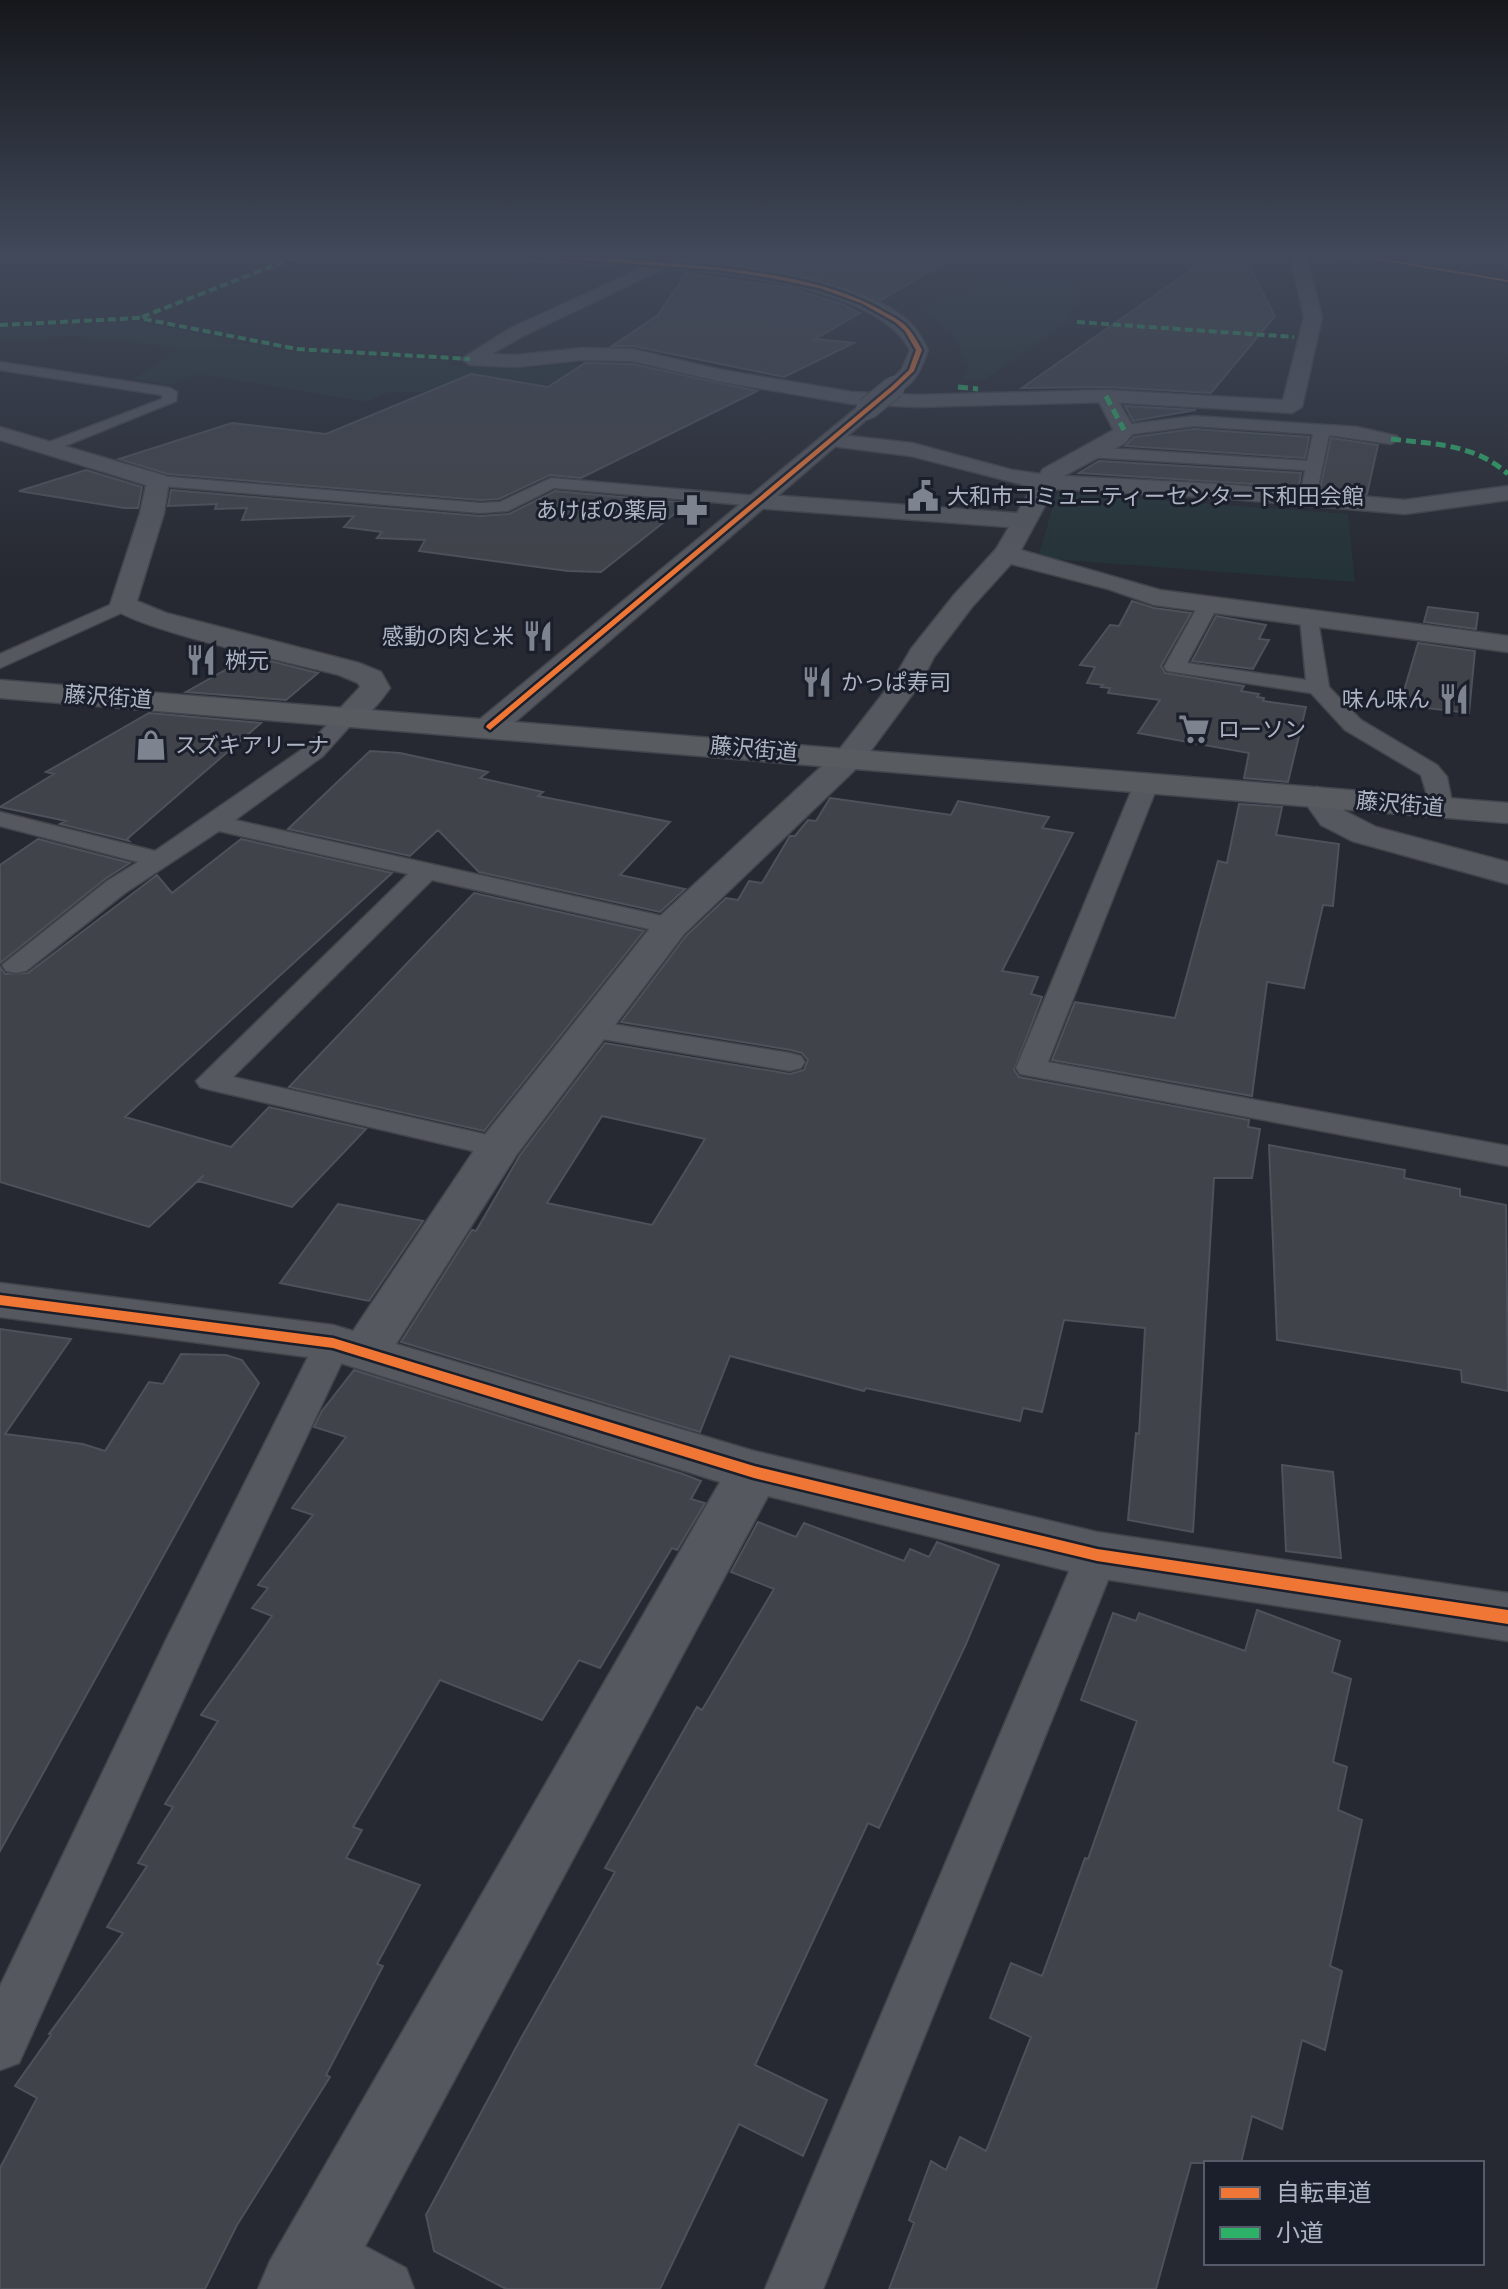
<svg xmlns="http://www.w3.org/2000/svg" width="1508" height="2289" font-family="Poppins,'Noto Sans JP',sans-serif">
<rect width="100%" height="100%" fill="#262931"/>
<path fill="#243337" d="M1008,267L1088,276L1068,322L984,380H961L969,367L950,331L915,306L960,295L997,268Z
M130,320L290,352L453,361L450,365L520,369L602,362L560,388L473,374L422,392H388L367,402L198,374L171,385L133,379L178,351L166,346L73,336L0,341V327Z
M1057,493L1348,514L1355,582L1038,558Z"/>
<path fill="#404349" stroke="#4d5159" stroke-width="2" fill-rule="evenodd" d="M697,256H863L942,264L880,301L827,280L776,268L696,259Z
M1211,256H1244L1275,316L1211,393L1106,387L1022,388Z
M686,273L791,288L842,304L860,313L815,339L854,343L784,377L633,346H612L658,315Z
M585,363L632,364L757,391L581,478L550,475L499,499L480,500L168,474L119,459L232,423L326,434L471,374L548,387Z
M1125,406L1196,410L1133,421Z
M1194,429L1309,437L1305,458L1125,446L1134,437Z
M1331,438L1378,445L1367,494L1320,489Z
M1099,461L1301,473L1299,487L1079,473Z
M86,470L142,487L138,508H124L19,491Z
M171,490L480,516L509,514L555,491L688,503L601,572L568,571L419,551L425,540L377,538L382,532L344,527L354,516L242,520L247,508L215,509L217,504L168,506Z
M1132,601L1154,608L1191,613L1161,666L1165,673L1244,686L1241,691L1259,694L1257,697L1264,698L1263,701L1306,707L1288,782L1244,778L1249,753L1138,733L1160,700L1108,693L1110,688L1101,687L1103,685L1087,683L1095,667L1080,665L1110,625L1119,626Z
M1428,607L1478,613L1476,629L1424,622Z
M1216,616L1266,625L1259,639L1269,640L1253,669L1192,661Z
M1418,643L1475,651L1469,713L1417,707L1418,703L1401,701Z
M250,656L318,673L286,700L186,692Z
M149,713L261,723L127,839L129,841L60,824L66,821L0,807L54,774L46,772Z
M370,751L400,753L488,772L480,778L543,792L538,796L670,822L620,875L685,889L660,912L479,872L438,830L410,856L288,829Z
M830,798L951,815L958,801L1049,817L1042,828L1073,833L1002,971L1038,977L1031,994L1042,997L1014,1070L1019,1077L1249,1120L1248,1127L1260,1129L1252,1178H1214L1193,1532L1128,1520L1136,1433L1139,1434L1145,1328L1064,1320L1042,1412L1023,1408L1020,1421L866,1388L864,1391L730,1356L700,1432L401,1342L472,1230L476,1231L520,1155L605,1043L790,1074L804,1070L808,1060L802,1053L791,1050L621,1022L686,936L726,898L738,900L749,881L762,883L790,836H795L808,820L816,821ZM602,1116L705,1139L652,1225L547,1203Z
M1239,804L1282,807L1276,835L1339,844L1333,906L1323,905L1304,988L1267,982L1252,1096L1052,1060L1075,1002L1175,1018L1218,861L1227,863Z
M38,839L130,863L105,879L0,963V865Z
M241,839L392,873L125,1117L231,1147L269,1107L366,1129L292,1207L198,1181L204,1175L149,1227L0,1182V967L5,974L28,973L157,875L172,893Z
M474,893L644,931L484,1131L289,1087Z
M1269,1145L1405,1170L1404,1178L1460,1189V1196L1506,1205L1508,1391L1462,1382L1461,1370L1277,1340Z
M338,1204L423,1221L369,1301L280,1283Z
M0,1329L71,1339L5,1434L83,1444L105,1451L149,1382L163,1384L181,1354L226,1355L242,1360L259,1383L0,1851Z
M354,1370L683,1474L701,1481L691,1499L705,1503L677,1550L672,1548L600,1668L579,1660L542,1720L440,1680L353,1827L362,1830L346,1858L420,1885L377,1964L383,1966L326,2075L330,2077L237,2225L205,2289H0V2168L37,2098L15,2086L51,2035L49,2034L123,1933L107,1927L147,1866L138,1863L173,1807L165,1804L218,1721L201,1715L272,1616L252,1608L268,1588L258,1585L313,1515L292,1508L346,1437L314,1427L322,1411Z
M1282,1465L1333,1472L1341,1558L1286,1551Z
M758,1522L796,1537L804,1523L904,1561L910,1549L929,1557L937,1542L999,1565L966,1644L879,1828L868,1823L755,2065L827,2100L803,2156L739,2124L660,2289H506L434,2251L426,2215L520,2040L615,1872L605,1868L697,1707L702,1710L774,1589L731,1572Z
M1257,1610L1340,1641L1332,1672L1351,1679L1333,1762L1347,1767L1338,1810L1362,1820L1330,1966L1342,1971L1325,2050L1302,2040L1282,2129L1252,2116L1241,2163H1191L1156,2289H889L914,2223L909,2220L931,2161L946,2170L960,2137L986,2151L1031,2037L990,2018L1011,1963L1042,1976L1085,1858L1088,1859L1137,1721L1081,1700L1113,1613L1136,1621L1139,1613L1245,1651Z"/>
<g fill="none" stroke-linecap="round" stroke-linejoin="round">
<defs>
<path id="service" d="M0,362L170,388L177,392L176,401L50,452L44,450V444L162,399V395L0,370Z
M1194,416L1357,427L1397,436L1399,439L1391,444L1329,435L1318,487L1310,492L1302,487L1305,470L1089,457L1081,452L1089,447L1307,461L1313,434L1194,426L1124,435L1116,430L1124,425Z
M158,476L480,503L500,502L551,478L756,496L765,501L756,506L554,488L508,511L480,513L152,485L150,481Z
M1209,598L1219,604L1187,663L1306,680L1300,618L1303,614H1317L1329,687L1361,720L1437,765L1447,777L1453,807L1450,812H1432L1421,775L1345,730L1311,693L1167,671L1164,667L1199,604Z
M123,599L130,601L133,605L130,609L0,668V654Z
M348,709L359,716L323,756L235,820L671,918L681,920L684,926L681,932L671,934L432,880L233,1077L510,1140L515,1147L510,1154L499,1157L211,1090L200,1087L196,1081L408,874L219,831L125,893L26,971L16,973L6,971L2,965L107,881L138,862L0,826V812L155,851L307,746L340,711Z
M1147,775L1155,777L1159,782L1048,1062L1508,1146V1166L1020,1074L1016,1068L1135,782L1139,777Z
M588,1020L790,1053L801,1056L805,1062L801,1068L790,1071L578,1035L573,1029L578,1023Z
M333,1330L346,1334L351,1343L211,1638L19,2063L0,2070V1986L167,1638L315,1343L320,1334Z
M1097,1538L1112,1543L1118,1555L823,2289H765L1076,1555L1082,1543Z
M321,2223L406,2268L414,2289H329L301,2272L292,2252L301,2232Z"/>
<path id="pedestrian" d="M1106,390L1113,392L1135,430L1132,435L1124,436L1116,435L1096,396Z"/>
<path id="minor" d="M1290,256H1306L1322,317L1302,407L1292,413L1106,402L917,407L852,404L722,382L632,361L582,360L516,367L470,365L461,359L511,328L659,260L665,262V268L523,336L492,354L516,355L582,348L632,349L722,370L852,392L917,395L1106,390L1283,400L1304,317Z
M1124,424L1135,430L1125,443L1064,476L1221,484L1405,500L1508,486V500L1405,514L1221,498L1054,489L1021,550L1160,590L1508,636V652L1154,605L1108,589L1011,564L972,607L934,657L920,684L861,764L684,934L517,1154L396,1344L754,1451L1097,1532L1508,1593V1641L1097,1578L768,1496L342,2289H258L270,2261L720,1482L331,1360L0,1317V1283L333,1325L353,1331L483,1137L658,918L839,750L892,682L911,649L954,595L996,549L1009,527L756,508L748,506L744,501L748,496L756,494L1017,513L1032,487L911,456L831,446L820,440L831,434L912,443L1012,470L1040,474L1043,469Z
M0,427L166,476L169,481L164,513L137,601L166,613L359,663L381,672L390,688C377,706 361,728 337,722L333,716L360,687L358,683L339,675C302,665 126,628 110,605L140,513L146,485L0,440Z
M1317,787L1329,790L1345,811L1376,827L1508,862V884L1352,841L1321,825L1301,797L1305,790Z"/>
<path id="tertiary" d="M518,256C619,256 827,255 907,320C917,328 923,340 928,350C922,367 914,388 894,393L884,387L902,369L910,350C865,265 614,265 526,261Z
M867,403L874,405L877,409L874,413L501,734L490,736L479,734L475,727L479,720L860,405Z"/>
<path id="trunk" d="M0,680L1508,803V823L0,698Z"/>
</defs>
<use href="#service" stroke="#42444a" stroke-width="3"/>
<use href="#pedestrian" stroke="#42444a" stroke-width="3"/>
<use href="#minor" stroke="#42444a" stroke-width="3"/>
<use href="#tertiary" stroke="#42444a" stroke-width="3"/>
<use href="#trunk" stroke="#42454d" stroke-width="3"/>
<path stroke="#585c63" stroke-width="2" stroke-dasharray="2 2" stroke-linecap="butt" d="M1501,270L1508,265"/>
<use href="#service" fill="#55585f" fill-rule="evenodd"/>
<use href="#pedestrian" fill="#55585f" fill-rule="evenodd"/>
<use href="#minor" fill="#55585f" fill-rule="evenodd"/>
<use href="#tertiary" fill="#55585f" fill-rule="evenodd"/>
<use href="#trunk" fill="#585b60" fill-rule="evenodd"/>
<defs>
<path id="tertiary-bridge" d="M867,409L894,387"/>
</defs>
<use href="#tertiary-bridge" stroke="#42444a" stroke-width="24" stroke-linecap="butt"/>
<use href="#tertiary-bridge" stroke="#55585f" stroke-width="22"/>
<path stroke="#2db169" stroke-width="4" stroke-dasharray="8 4" stroke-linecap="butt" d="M1335,256L1363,260
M142,317L298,256
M1077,322L1294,337
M0,325L139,318L297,349L470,359"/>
<path stroke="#2db169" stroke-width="5" stroke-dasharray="10 5" stroke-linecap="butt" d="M958,387L978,389
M1106,396L1124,430
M1391,439C1433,444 1475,444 1508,474"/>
<defs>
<path id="cycleway" d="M524,256C579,256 634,260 689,265C752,271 823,278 879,309C887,314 897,318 905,325C912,332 917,341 922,350L914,371L896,388L490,730L486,727L487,725L892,386L909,370L916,350L905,331L895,322L861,303L819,288L771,278L719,270Z
M1368,256L1508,280V282L1356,256Z
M0,1295L333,1338L754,1466L1097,1549L1508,1610V1624L1097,1561L754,1478L333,1348L0,1305Z"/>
</defs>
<use href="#cycleway" stroke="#1a1f2b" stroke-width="5"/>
<use href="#cycleway" fill="#f07635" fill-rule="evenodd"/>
</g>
<linearGradient id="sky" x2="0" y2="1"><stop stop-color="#15171b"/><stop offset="0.44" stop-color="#41495a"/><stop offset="1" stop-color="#41495a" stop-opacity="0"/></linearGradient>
<rect width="1508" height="577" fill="url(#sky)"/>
<defs>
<symbol id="civic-bare" viewBox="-9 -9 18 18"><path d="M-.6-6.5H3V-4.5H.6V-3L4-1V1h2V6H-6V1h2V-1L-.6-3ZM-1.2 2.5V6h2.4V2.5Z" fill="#7e8390" stroke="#1a1f2b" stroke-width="2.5" paint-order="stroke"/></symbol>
<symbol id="pharmacy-bare" viewBox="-9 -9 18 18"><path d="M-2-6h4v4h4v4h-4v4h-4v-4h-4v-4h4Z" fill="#7e8390" stroke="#1a1f2b" stroke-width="2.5" paint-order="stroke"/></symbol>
<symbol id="restaurant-bare" viewBox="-9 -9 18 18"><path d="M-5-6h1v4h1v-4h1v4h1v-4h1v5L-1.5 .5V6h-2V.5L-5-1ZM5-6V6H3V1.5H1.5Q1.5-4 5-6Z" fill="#7e8390" stroke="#1a1f2b" stroke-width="2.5" paint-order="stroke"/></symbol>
<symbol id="supermarket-bare" viewBox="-9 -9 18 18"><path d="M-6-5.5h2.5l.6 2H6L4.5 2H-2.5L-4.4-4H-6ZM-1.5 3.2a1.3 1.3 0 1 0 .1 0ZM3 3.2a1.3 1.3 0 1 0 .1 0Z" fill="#7e8390" stroke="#1a1f2b" stroke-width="2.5" paint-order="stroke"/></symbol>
<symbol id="shop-bare" viewBox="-9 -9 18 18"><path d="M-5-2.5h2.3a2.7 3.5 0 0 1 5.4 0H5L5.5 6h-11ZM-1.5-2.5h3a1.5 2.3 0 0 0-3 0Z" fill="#7e8390" stroke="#1a1f2b" stroke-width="2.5" paint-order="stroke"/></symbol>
</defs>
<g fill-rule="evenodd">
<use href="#civic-bare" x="901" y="474" width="44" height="44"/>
<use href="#pharmacy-bare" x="670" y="488" width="44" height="44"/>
<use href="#restaurant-bare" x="516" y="614" width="44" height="44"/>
<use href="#restaurant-bare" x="179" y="638" width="44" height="44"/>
<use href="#restaurant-bare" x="795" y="660" width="44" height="44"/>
<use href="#restaurant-bare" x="1432" y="677" width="44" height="44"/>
<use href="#supermarket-bare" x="1172" y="707" width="44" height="44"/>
<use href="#shop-bare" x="129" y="723" width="44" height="44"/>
</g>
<g text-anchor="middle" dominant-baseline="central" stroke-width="6" stroke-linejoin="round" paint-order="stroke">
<g font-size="22" fill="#aeb4c3" stroke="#1a1f2b" text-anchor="start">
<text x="947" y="496">大和市コミュニティーセンター下和田会館</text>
<text x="668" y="510" text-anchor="end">あけぼの薬局</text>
<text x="514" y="636" text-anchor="end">感動の肉と米</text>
<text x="225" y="660">桝元</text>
<text x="841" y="682">かっぱ寿司</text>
<text x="1430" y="699" text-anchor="end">味ん味ん</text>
<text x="1218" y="729">ローソン</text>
<text x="175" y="745">スズキアリーナ</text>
</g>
<g font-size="22" fill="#aeb4c3" stroke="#1a1f2b">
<text transform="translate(108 697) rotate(4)">藤沢街道</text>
<text transform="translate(754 749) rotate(5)">藤沢街道</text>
<text transform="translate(1400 804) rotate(5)">藤沢街道</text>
</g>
</g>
<rect x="1204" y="2161" width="280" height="104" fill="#1a1f2b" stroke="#555b68" stroke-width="2"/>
<rect x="1220" y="2187" width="40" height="12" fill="#f07635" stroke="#555b68" stroke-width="2"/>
<text x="1276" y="2201" font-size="24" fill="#aeb4c3">自転車道</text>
<rect x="1220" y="2227" width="40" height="12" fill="#2db169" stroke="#555b68" stroke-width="2"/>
<text x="1276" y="2241" font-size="24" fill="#aeb4c3">小道</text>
</svg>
